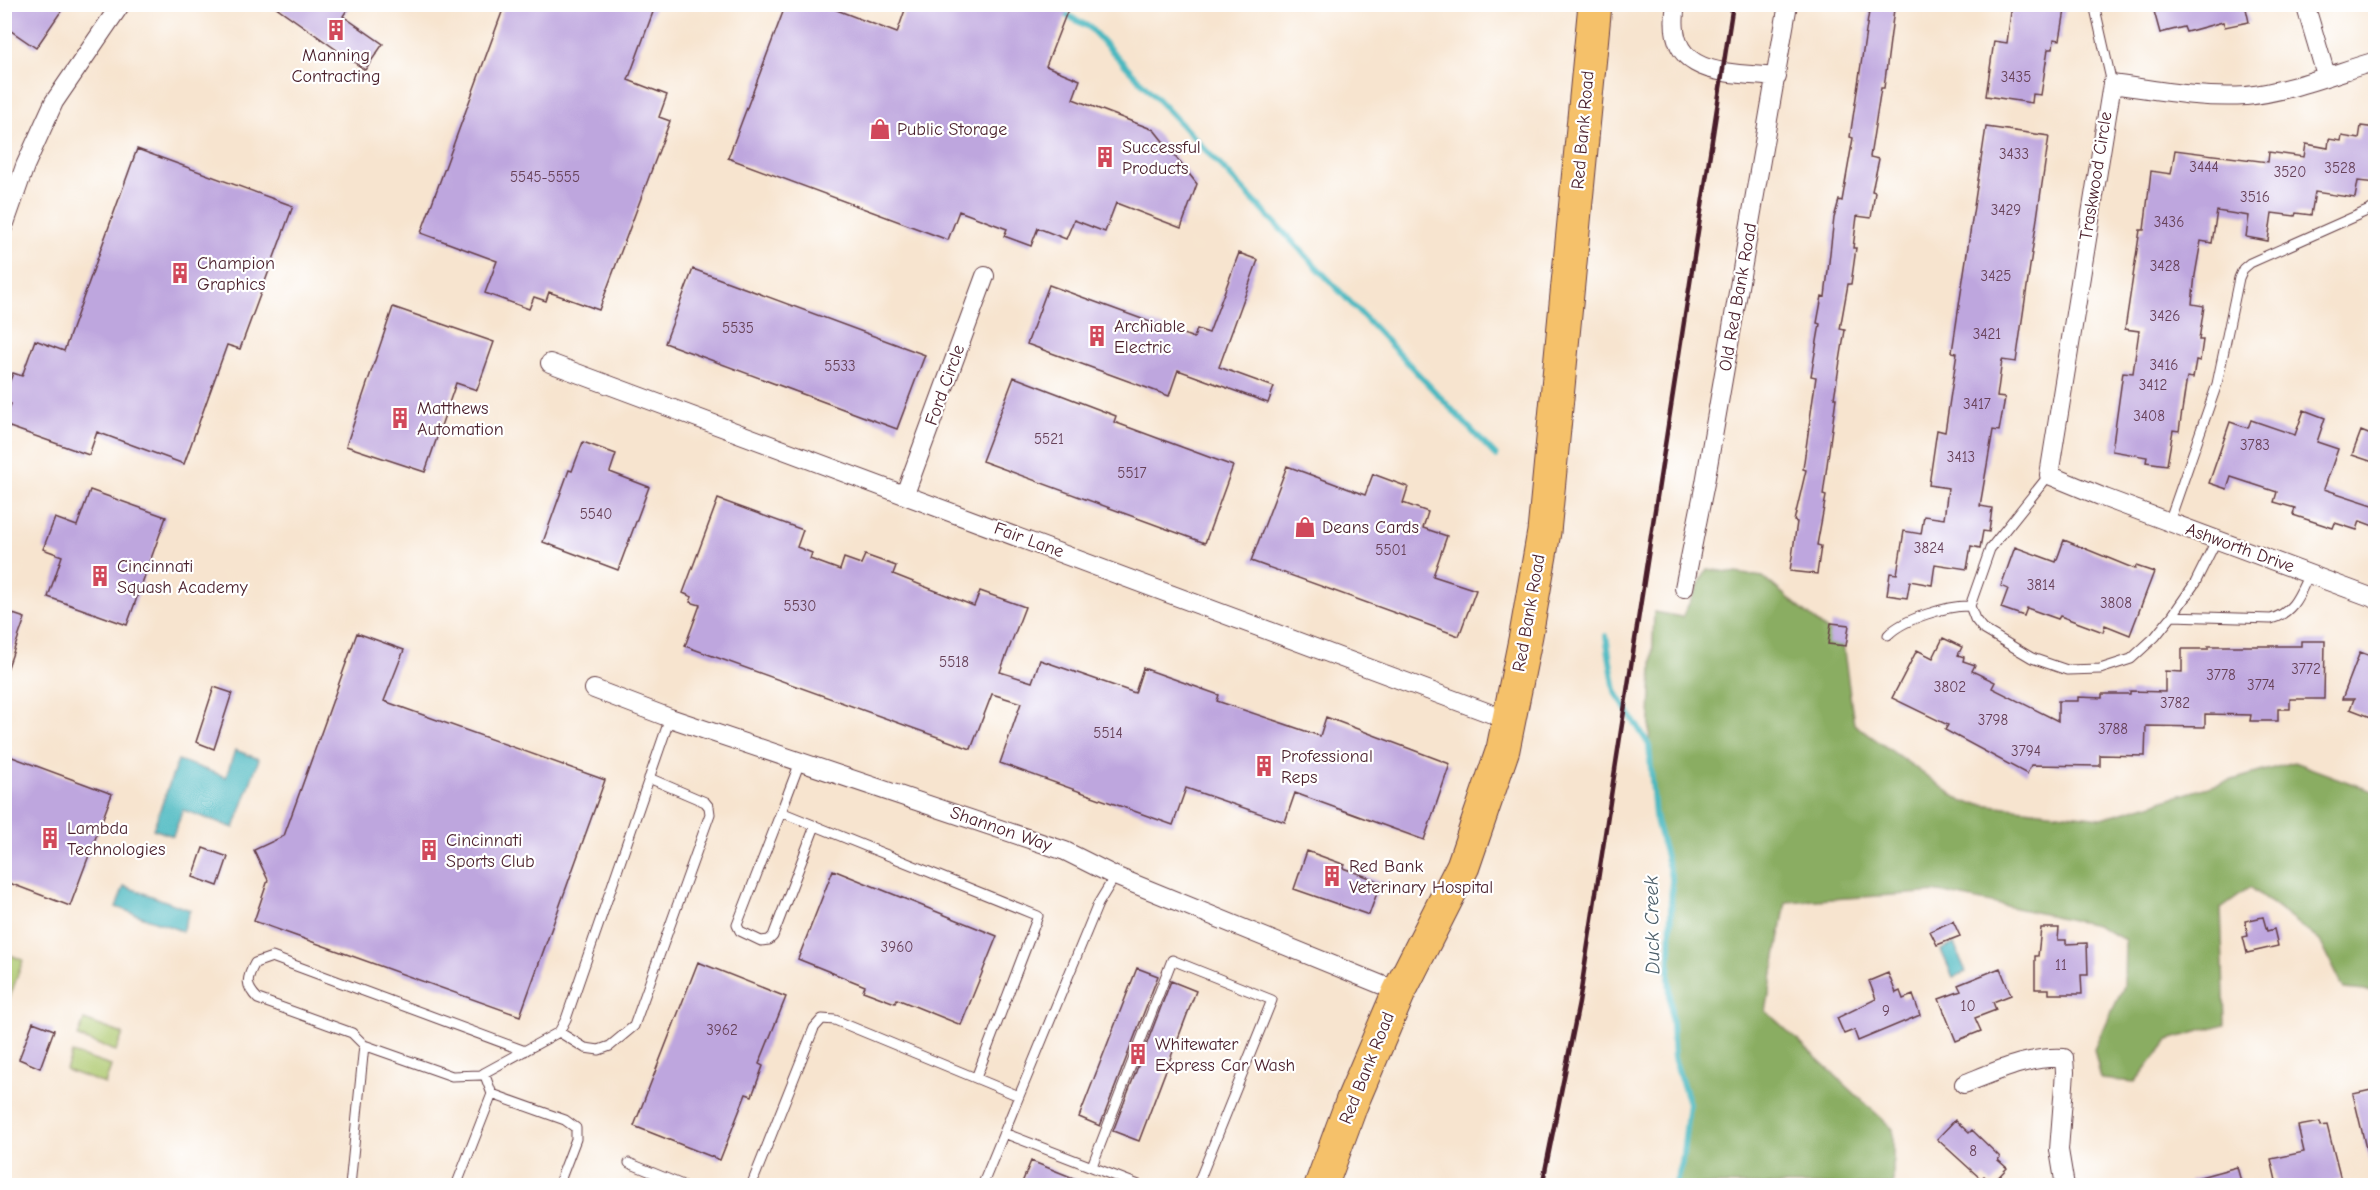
<svg xmlns="http://www.w3.org/2000/svg" width="2380" height="1190" font-family="'Comic Neue',sans-serif">
<rect width="100%" height="100%" fill="#fff"/>
<filter id="ink" filterUnits="userSpaceOnUse"><feTurbulence type="fractalNoise" baseFrequency=".0167" numOctaves="2"/><feDisplacementMap in="SourceGraphic" scale="12" xChannelSelector="R" yChannelSelector="G"/><feConvolveMatrix kernelMatrix="1 2 1 2 8 2 1 2 1" color-interpolation-filters="sRGB"/></filter>
<filter id="wash" filterUnits="userSpaceOnUse"><feTurbulence type="fractalNoise" baseFrequency=".008" numOctaves="4" result="noise"/><feDisplacementMap in="SourceGraphic" scale="24" xChannelSelector="R" yChannelSelector="G"/><feGaussianBlur stdDeviation="1.35" result="paint"/><feColorMatrix in="noise" values="0 0 0 0 0 0 0 0 0 0 0 0 0 0 0 0 0 1.4 0 .05"/><feComposite in="paint" operator="in"/></filter>
<g filter="url(#wash)">
<rect width="100%" height="100%" fill="#f7e4cf"/>
<path fill="#aec970" stroke="#7c744e" stroke-width="1.5" d="M5,953L23,960L5,1011L4,953Z
M84,1020L123,1034L116,1051L78,1037Z
M72,1053L111,1066L105,1084L66,1070Z"/>
<path fill="#8aad62" stroke="#6a6646" stroke-width="1.5" d="M1707,569L1763,577L1843,644L1854,724L1963,802L2102,818L2294,762L2375,792V992L2344,989L2320,941L2250,887L2221,908L2225,1024L2169,1040L2135,1082L2101,1079L2094,1049L2124,986L2125,940L2096,925L1939,892L1786,902L1766,1011L1893,1129V1185H1675L1682,1163L1689,1103L1674,1058L1669,978L1672,879L1655,816L1649,745L1654,612L1682,617Z"/>
<path fill="#49b8c0" stroke="#4a6c76" stroke-width="1.5" d="M235,750L259,759L234,828L183,810L173,836L153,829L178,760L226,777Z
M124,886L190,910L182,931L116,907Z
M1954,944L1966,972L1953,977L1941,950Z"/>
<g fill="none" stroke-linecap="round" stroke-linejoin="round">
<path stroke="#49b8c0" stroke-width="6" d="M1059,11L1089,27L1496,456
M1606,636L1615,691L1649,745L1655,816L1672,879L1669,978L1674,1058L1689,1103L1682,1163L1675,1186"/>
</g>
<g id="blocks">
<path fill="#bea6de" d="M4,4H66L36,48L4,26Z
M272,4H351L343,16L383,44L365,70Z
M505,4H656L628,80L667,95L659,117L670,121L599,310L549,292L546,301L534,297L529,309L485,293L497,261L421,233Z
M786,4H821L897,33L907,4H1070L1046,66L1080,80L1073,99L1154,130L1197,184L1181,228L1116,203L1105,232L1074,220L1066,239L1038,228L1031,246L1004,236L1007,229L959,211L948,240L728,158Z
M2012,4H2066L2060,40L2054,39L2053,49H2048L2041,95L2033,94L2032,103L1986,96L1994,41L2007,43Z
M2152,4H2245L2249,22L2225,27L2223,22L2186,32L2184,27L2160,33Z
M1870,5L1894,9L1884,88H1881L1870,157L1879,159L1872,191L1875,192L1871,218L1857,216L1853,248H1856L1851,284H1848L1840,329L1845,330L1834,398H1836L1823,495L1826,496L1817,545L1821,546L1817,574L1790,571L1797,522L1794,521L1806,470L1803,469L1816,377L1811,376L1820,324L1817,323L1822,296L1825,297L1834,218L1839,200L1842,201L1853,138L1850,137Z
M2361,126L2376,128V183L2358,181L2355,198L2315,192L2311,215L2296,213L2295,216L2272,213L2268,241L2246,237L2249,216L2217,211L2212,243L2201,241L2195,275L2192,304L2204,306L2199,340H2203L2200,361L2196,360L2193,378L2187,377L2179,431L2173,430L2167,465L2146,462L2147,457L2112,451L2123,372L2133,373L2139,331L2125,329L2140,230H2144L2151,171L2171,174L2175,150L2268,162L2269,152L2304,157L2306,144L2328,148L2329,139L2341,141L2342,136L2359,139Z
M1986,127L2049,136L2016,362L2002,360L1997,397L2005,398L1999,431L1993,430L1980,506L1992,508L1989,532L1983,531L1980,548L1971,546L1967,569L1935,564L1932,585L1910,581L1907,598L1887,595L1890,573L1897,574L1904,531L1921,534L1924,516L1944,519L1948,488L1929,485L1937,430L1945,432L1957,353L1952,352Z
M137,149L293,206L240,349L227,345L184,464L97,432L89,455L4,425L11,404L4,401V396L13,373L22,376L35,340L64,351Z
M1239,253L1258,260L1219,367L1274,387L1268,403L1178,370L1169,396L1027,344L1049,285L1194,338L1197,329L1209,333Z
M693,269L925,355L897,429L665,343Z
M393,307L494,342L477,390L456,383L425,472L346,446Z
M1014,377L1116,416L1114,422L1233,466L1205,543L982,461Z
M2304,410L2325,418L2317,442L2338,449L2324,489L2376,506V527L2360,521L2357,530L2335,523L2333,528L2293,515L2295,508L2274,502L2277,492L2231,477L2227,489L2209,483L2230,422L2248,428L2251,420L2295,435Z
M2361,431L2376,437V463L2352,455Z
M583,442L616,454L610,472L649,487L618,570L543,542L569,470L572,471Z
M1287,466L1365,495L1373,474L1408,487L1403,503L1428,512L1423,528L1447,536L1433,576L1476,590L1459,636L1251,561Z
M90,490L166,517L127,625L48,597L62,556L43,549L55,518L77,526Z
M718,499L803,530L797,547L812,553L810,559L840,570L844,558L861,564L865,555L896,566L893,574L974,606L980,591L1025,607L1000,672L1032,682L1040,660L1135,693L1143,668L1219,695L1217,701L1320,736L1326,717L1450,764L1424,840L1295,793L1285,822L1186,788L1173,825L1000,763L1021,703L992,694L971,749L685,646L700,605L690,602L692,597L683,593Z
M2064,540L2135,569L2136,566L2154,572L2130,635L2105,625L2103,632L2060,616L2058,619L2027,608L2024,616L2001,608L2008,589L2001,586L2015,547L2056,562Z
M4,611L25,618L7,670H4Z
M1831,623L1849,625L1846,646L1828,644Z
M357,633L404,650L384,701L605,780L520,1016L254,921L268,880L254,850L284,836Z
M1943,638L1962,647L1958,655L1964,657L1963,661L1975,665L1972,671L1995,682L1992,688L2058,721V701H2078V697L2102,698V694H2130V691L2165,692V671L2182,672V649H2208V646H2301V641H2325L2324,699H2290V709H2278V721H2250L2251,715L2205,714V727L2146,726L2145,756L2100,755V766L2031,765L2027,774L1945,730L1948,725L1892,698L1917,650L1933,658Z
M2360,652L2376,658V719L2350,709L2354,699H2342Z
M214,687L232,693L214,749L196,742Z
M4,754L112,794L70,906L4,881Z
M203,848L228,857L218,886L193,877Z
M1307,851L1345,865L1343,868L1381,882L1369,915L1294,889Z
M833,870L997,936L961,1025L897,999L895,1003L863,991L865,986L798,959Z
M2263,917L2267,931L2274,929L2278,946L2247,953L2243,937L2248,936L2245,921Z
M1953,921L1960,936L1937,945L1930,931Z
M2041,928H2059L2058,940H2066V944L2087,943L2088,975H2081L2082,994H2049V989H2035V956H2038Z
M698,962L786,997L759,1064L763,1066L752,1096L746,1094L720,1160L634,1126Z
M1137,968L1158,976L1100,1126L1079,1117Z
M2000,968L2011,995L1993,1002L1996,1010L1975,1018L1981,1031L1956,1041L1939,999L1961,991L1958,985Z
M1888,973L1896,993L1900,991L1903,999L1913,995L1920,1015L1858,1041L1854,1030L1844,1034L1837,1018L1876,999L1869,981Z
M1171,981L1196,991L1139,1141L1113,1131Z
M33,1022L54,1030L40,1068L19,1059Z
M2376,1089V1160L2369,1161L2353,1094Z
M1955,1120L1969,1133L1972,1130L2000,1157L1998,1160L2007,1168L1992,1184L1984,1176L1981,1179L1937,1139Z
M2320,1122L2321,1126L2327,1125L2341,1180L2314,1185H2277L2271,1159L2304,1152L2298,1126Z
M1031,1161L1091,1185H1021Z
M2237,1167L2242,1185H2190L2189,1180Z"/>
</g>
</g>
<g filter="url(#ink)">
<use href="#blocks" fill-opacity="0" stroke="#643d44" stroke-width="1.5"/>
<g fill="none" stroke-linecap="round" stroke-linejoin="round">
<defs>
<path id="lane" d="M2094,4L2112,84
M2049,475L1990,549L1970,606L1975,619L1983,629L2032,658L2067,670L2100,669L2131,659L2155,637L2172,616L2195,583L2217,539
M2169,522L2217,384L2239,278L2243,269L2250,263L2376,207
M2172,616L2271,619C2294,612 2299,595 2309,574
M1888,635C1903,619 1949,605 1970,606
M800,762L781,812L1038,916L976,1078
M781,812L737,925L740,931L761,941L769,940L773,936L815,826
M559,1032L585,1048L599,1050L610,1046L634,1026L710,814L709,807L705,802L649,778
M525,1051L272,957L255,963C246,979 245,986 258,999L352,1033L364,1045L452,1076L481,1075L484,1073L559,1032L566,1019L670,718
M492,1094L565,1120L576,1128V1139L558,1186
M1004,1133L1141,1186
M629,1163L685,1186
M1092,1166L1172,960L1272,1000L1197,1186
M350,1186L364,1045
M456,1186L492,1094L484,1073
M751,1186L814,1028L822,1019L835,1020L1019,1096
M982,1186L1098,904L1115,876"/>
<path id="street" d="M1676,4C1664,77 1724,72 1777,77
M2305,4L2326,75
M2376,61C2335,73 2288,92 2246,96C2201,99 2156,90 2112,84L2049,475L2105,498L2376,599
M4,226L25,166L54,102L121,4
M550,363L1508,720
M905,494L985,276
M1684,588L1705,483L1788,4
M594,689L670,718L1065,851L1115,876L1399,992
M1964,1084C1997,1071 2028,1056 2064,1058L2065,1072L2059,1150L2065,1186"/>
<path id="highway" d="M1321,1186L1352,1102L1399,992L1463,866L1503,749L1526,635L1544,532L1595,4"/>
</defs>
<use href="#lane" stroke="#643d44" stroke-width="11"/>
<use href="#street" stroke="#643d44" stroke-width="20"/>
<use href="#highway" stroke="#643d44" stroke-width="35"/>
<use href="#lane" stroke="#fff" stroke-width="9"/>
<use href="#street" stroke="#fff" stroke-width="18"/>
<use href="#highway" stroke="#f5c16b" stroke-width="33"/>
<path stroke="#4a1f2b" stroke-width="4.5" d="M1542,1186L1579,1003L1733,4"/>
</g>
</g>
<defs>
<symbol id="building-bare" viewBox="-9 -9 18 18"><path d="M-4-6H4V6H1V3H-1V6H-4ZM-2.5-4.3h1.7v1.8h-1.7ZM.8-4.3h1.7v1.8H.8ZM-2.5-1h1.7V.8h-1.7ZM.8-1h1.7V.8H.8Z" fill="#d1495b" stroke="#fff" stroke-width="2.5" paint-order="stroke"/></symbol>
<symbol id="shop-bare" viewBox="-9 -9 18 18"><path d="M-5-2.5h2.3a2.7 3.5 0 0 1 5.4 0H5L5.5 6h-11ZM-1.5-2.5h3a1.5 2.3 0 0 0-3 0Z" fill="#d1495b" stroke="#fff" stroke-width="2.5" paint-order="stroke"/></symbol>
</defs>
<g fill-rule="evenodd">
<use href="#building-bare" x="321" y="15" width="30" height="30"/>
<use href="#shop-bare" x="865" y="114" width="30" height="30"/>
<use href="#building-bare" x="1090" y="142" width="30" height="30"/>
<use href="#building-bare" x="165" y="258" width="30" height="30"/>
<use href="#building-bare" x="1082" y="321" width="30" height="30"/>
<use href="#building-bare" x="385" y="403" width="30" height="30"/>
<use href="#shop-bare" x="1290" y="512" width="30" height="30"/>
<use href="#building-bare" x="85" y="561" width="30" height="30"/>
<use href="#building-bare" x="1249" y="751" width="30" height="30"/>
<use href="#building-bare" x="35" y="823" width="30" height="30"/>
<use href="#building-bare" x="414" y="835" width="30" height="30"/>
<use href="#building-bare" x="1317" y="861" width="30" height="30"/>
<use href="#building-bare" x="1123" y="1039" width="30" height="30"/>
</g>
<g text-anchor="middle" dominant-baseline="central" stroke-width="4.5" stroke-linejoin="round" paint-order="stroke">
<g font-size="15" fill="#674158">
<text x="2016" y="77">3435</text>
<text x="2014" y="154">3433</text>
<text x="2204" y="167">3444</text>
<text x="2340" y="168">3528</text>
<text x="2290" y="172">3520</text>
<text x="545" y="177">5545-5555</text>
<text x="2255" y="197">3516</text>
<text x="2006" y="210">3429</text>
<text x="2169" y="222">3436</text>
<text x="2165" y="266">3428</text>
<text x="1996" y="276">3425</text>
<text x="2165" y="316">3426</text>
<text x="738" y="328">5535</text>
<text x="1987" y="334">3421</text>
<text x="2164" y="365">3416</text>
<text x="840" y="366">5533</text>
<text x="2153" y="385">3412</text>
<text x="1977" y="404">3417</text>
<text x="2149" y="416">3408</text>
<text x="1049" y="439">5521</text>
<text x="2255" y="445">3783</text>
<text x="1961" y="457">3413</text>
<text x="1132" y="473">5517</text>
<text x="596" y="514">5540</text>
<text x="1929" y="548">3824</text>
<text x="1391" y="550">5501</text>
<text x="2041" y="585">3814</text>
<text x="2116" y="603">3808</text>
<text x="800" y="606">5530</text>
<text x="954" y="662">5518</text>
<text x="2306" y="669">3772</text>
<text x="2221" y="675">3778</text>
<text x="2261" y="685">3774</text>
<text x="1950" y="687">3802</text>
<text x="2175" y="703">3782</text>
<text x="1993" y="720">3798</text>
<text x="2113" y="729">3788</text>
<text x="1108" y="733">5514</text>
<text x="2026" y="751">3794</text>
<text x="897" y="947">3960</text>
<text x="2061" y="965">11</text>
<text x="1968" y="1006">10</text>
<text x="1886" y="1011">9</text>
<text x="722" y="1030">3962</text>
<text x="1973" y="1151">8</text>
</g>
<g font-size="18" fill="#4a1f2b" stroke="#fff" text-anchor="start">
<text x="336" y="55" text-anchor="middle">Manning<tspan x="336" dy="21">Contracting</tspan></text>
<text x="897" y="129">Public Storage</text>
<text x="1122" y="147">Successful<tspan x="1122" dy="21">Products</tspan></text>
<text x="197" y="263">Champion<tspan x="197" dy="21">Graphics</tspan></text>
<text x="1114" y="326">Archiable<tspan x="1114" dy="21">Electric</tspan></text>
<text x="417" y="408">Matthews<tspan x="417" dy="21">Automation</tspan></text>
<text x="1322" y="527">Deans Cards</text>
<text x="117" y="566">Cincinnati<tspan x="117" dy="21">Squash Academy</tspan></text>
<text x="1281" y="756">Professional<tspan x="1281" dy="21">Reps</tspan></text>
<text x="67" y="828">Lambda<tspan x="67" dy="21">Technologies</tspan></text>
<text x="446" y="840">Cincinnati<tspan x="446" dy="21">Sports Club</tspan></text>
<text x="1349" y="866">Red Bank<tspan x="1349" dy="21">Veterinary Hospital</tspan></text>
<text x="1155" y="1044">Whitewater<tspan x="1155" dy="21">Express Car Wash</tspan></text>
</g>
<g font-size="18" fill="#4a1f2b" stroke="#fff">
<text transform="translate(1583 130) rotate(-85)">Red Bank Road</text>
<text transform="translate(2096 176) rotate(-81)">Traskwood Circle</text>
<text transform="translate(1738 297) rotate(-80)">Old Red Bank Road</text>
<text transform="translate(945 385) rotate(-70)">Ford Circle</text>
<text transform="translate(1029 540) rotate(20)">Fair Lane</text>
<text transform="translate(2240 548) rotate(20)">Ashworth Drive</text>
<text transform="translate(1529 613) rotate(-80)">Red Bank Road</text>
<text transform="translate(1001 829) rotate(19)">Shannon Way</text>
<text transform="translate(1367 1068) rotate(-68)">Red Bank Road</text>
</g>
<g font-size="20" font-style="italic" fill="#4a5c67" stroke="#fff">
<text transform="translate(1652 925) rotate(-91)">Duck Creek</text>
</g>
</g>
<rect width="2380" height="1190" fill="none" stroke="#fff" stroke-width="24"/>
</svg>
